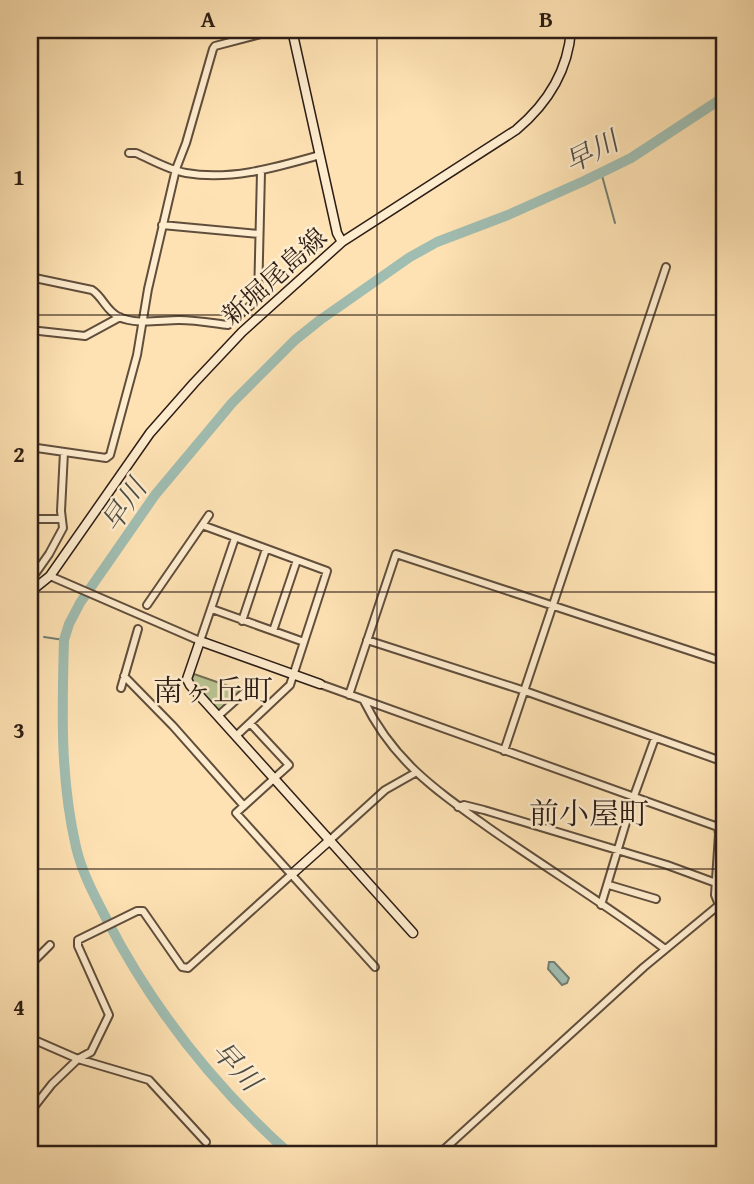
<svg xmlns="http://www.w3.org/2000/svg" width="754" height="1184" font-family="'Gentium Book Plus','Noto Serif JP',serif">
<rect width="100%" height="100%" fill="#fee2b3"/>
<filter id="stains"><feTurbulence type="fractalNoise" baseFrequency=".00286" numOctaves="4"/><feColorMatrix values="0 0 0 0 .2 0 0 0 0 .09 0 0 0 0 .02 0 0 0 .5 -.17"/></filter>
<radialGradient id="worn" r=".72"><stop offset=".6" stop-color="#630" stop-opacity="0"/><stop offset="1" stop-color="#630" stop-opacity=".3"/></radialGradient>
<path fill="#b9c491" stroke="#727053" stroke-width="2" d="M194,674L240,690L241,694L219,712L191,680Z"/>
<path fill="#a0bdb1" stroke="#727d73" stroke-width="2" d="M549,962H554L569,978L567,983L562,985L548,969Z"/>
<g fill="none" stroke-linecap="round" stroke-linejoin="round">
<path stroke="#727d73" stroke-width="2" d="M601,172L615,223
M44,637L64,640"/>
<path stroke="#a0bdb1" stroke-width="10" d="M290,1154C215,1087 153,1009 107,920C95,897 82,873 76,847C60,778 62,710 64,640L69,624L80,603L155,495L232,403L295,340L320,320L410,257L437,242L508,215L584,181L631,158L724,97"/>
<defs>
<path id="street" d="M129,153H136C152,160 169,170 186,173C231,181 277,167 320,155
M162,225L259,234
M30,277L92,290C103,297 106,311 119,317C136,325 160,320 179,320C195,320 212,323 228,325L258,299L261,172
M30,330L85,336L120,317
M30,447L106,458L110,455L137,355L148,289L176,169L186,143L213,49L215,46L276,30
M30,519H61
M202,525L327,571L290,685L236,736
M50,576L200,641L235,538
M30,581L49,554L63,528L61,511L64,452
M147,605L209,515
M212,609L304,642
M242,621L266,549
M273,631L297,560
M367,640L525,691L724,762
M124,676L173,726L244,806
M320,684L718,827
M121,688L138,629
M349,695L396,554L724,662
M364,701C394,762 436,790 489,828C547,869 609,906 665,949
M218,716L246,691
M250,723L289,765L236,813L375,967
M504,751L666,267
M458,807L464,805L484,810L667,865L716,883
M724,807L718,827L719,834L715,895L719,905L724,908
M330,840L385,790L415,773
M609,885L656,899
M601,905L634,796L655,738
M722,907L724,934
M30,965L50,945
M30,1038L78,1059L149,1080L206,1142
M30,1112L52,1084L78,1059L91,1052L109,1015L78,946V940L137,911H143L182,967L188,968L292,874
M439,1154L644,967L719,905"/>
<path id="secondary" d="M292,30L337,233L342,242
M30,592L50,576L150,433L194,383L242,332L342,242L516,130C547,104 568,71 571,30
M320,684L200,641L187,679L190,685L413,933
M292,874L330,840"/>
</defs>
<use href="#street" stroke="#604e3c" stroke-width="10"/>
<use href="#secondary" stroke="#2c1d15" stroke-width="11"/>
<use href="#street" stroke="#feecce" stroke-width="6"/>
<use href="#secondary" stroke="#feecce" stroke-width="8"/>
</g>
<path fill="none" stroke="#2c1d15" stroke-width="2" stroke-opacity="0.55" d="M377,30V1154M30,315H724M30,592H724M30,869H724"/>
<g text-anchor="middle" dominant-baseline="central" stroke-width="5" stroke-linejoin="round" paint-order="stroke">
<g font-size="26" fill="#2c1d15" stroke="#feecce">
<text transform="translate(274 276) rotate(-42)">新堀尾島線</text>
</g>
<g font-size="28" font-style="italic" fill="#4f4d44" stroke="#feecce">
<text transform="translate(591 151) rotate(-27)">早川</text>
<text transform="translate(123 505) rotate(-56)">早川</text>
<text transform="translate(237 1065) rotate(47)">早川</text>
</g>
<g font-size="30" fill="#2c1d15" stroke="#feecce">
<text x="213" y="690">南ヶ丘町</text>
<text x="589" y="813">前小屋町</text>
</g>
</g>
<rect width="754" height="1184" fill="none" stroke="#fee2b3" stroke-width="77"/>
<rect x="38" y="38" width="678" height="1108" fill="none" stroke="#2c1d15" stroke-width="2.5"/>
<g font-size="23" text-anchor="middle" font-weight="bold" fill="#2c1d15">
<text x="208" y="27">A</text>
<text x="546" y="27">B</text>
<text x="19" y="185">1</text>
<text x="19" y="462">2</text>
<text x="19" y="738">3</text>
<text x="19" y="1015">4</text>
</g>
<rect width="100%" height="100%" filter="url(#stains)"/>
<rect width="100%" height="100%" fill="url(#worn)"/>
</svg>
